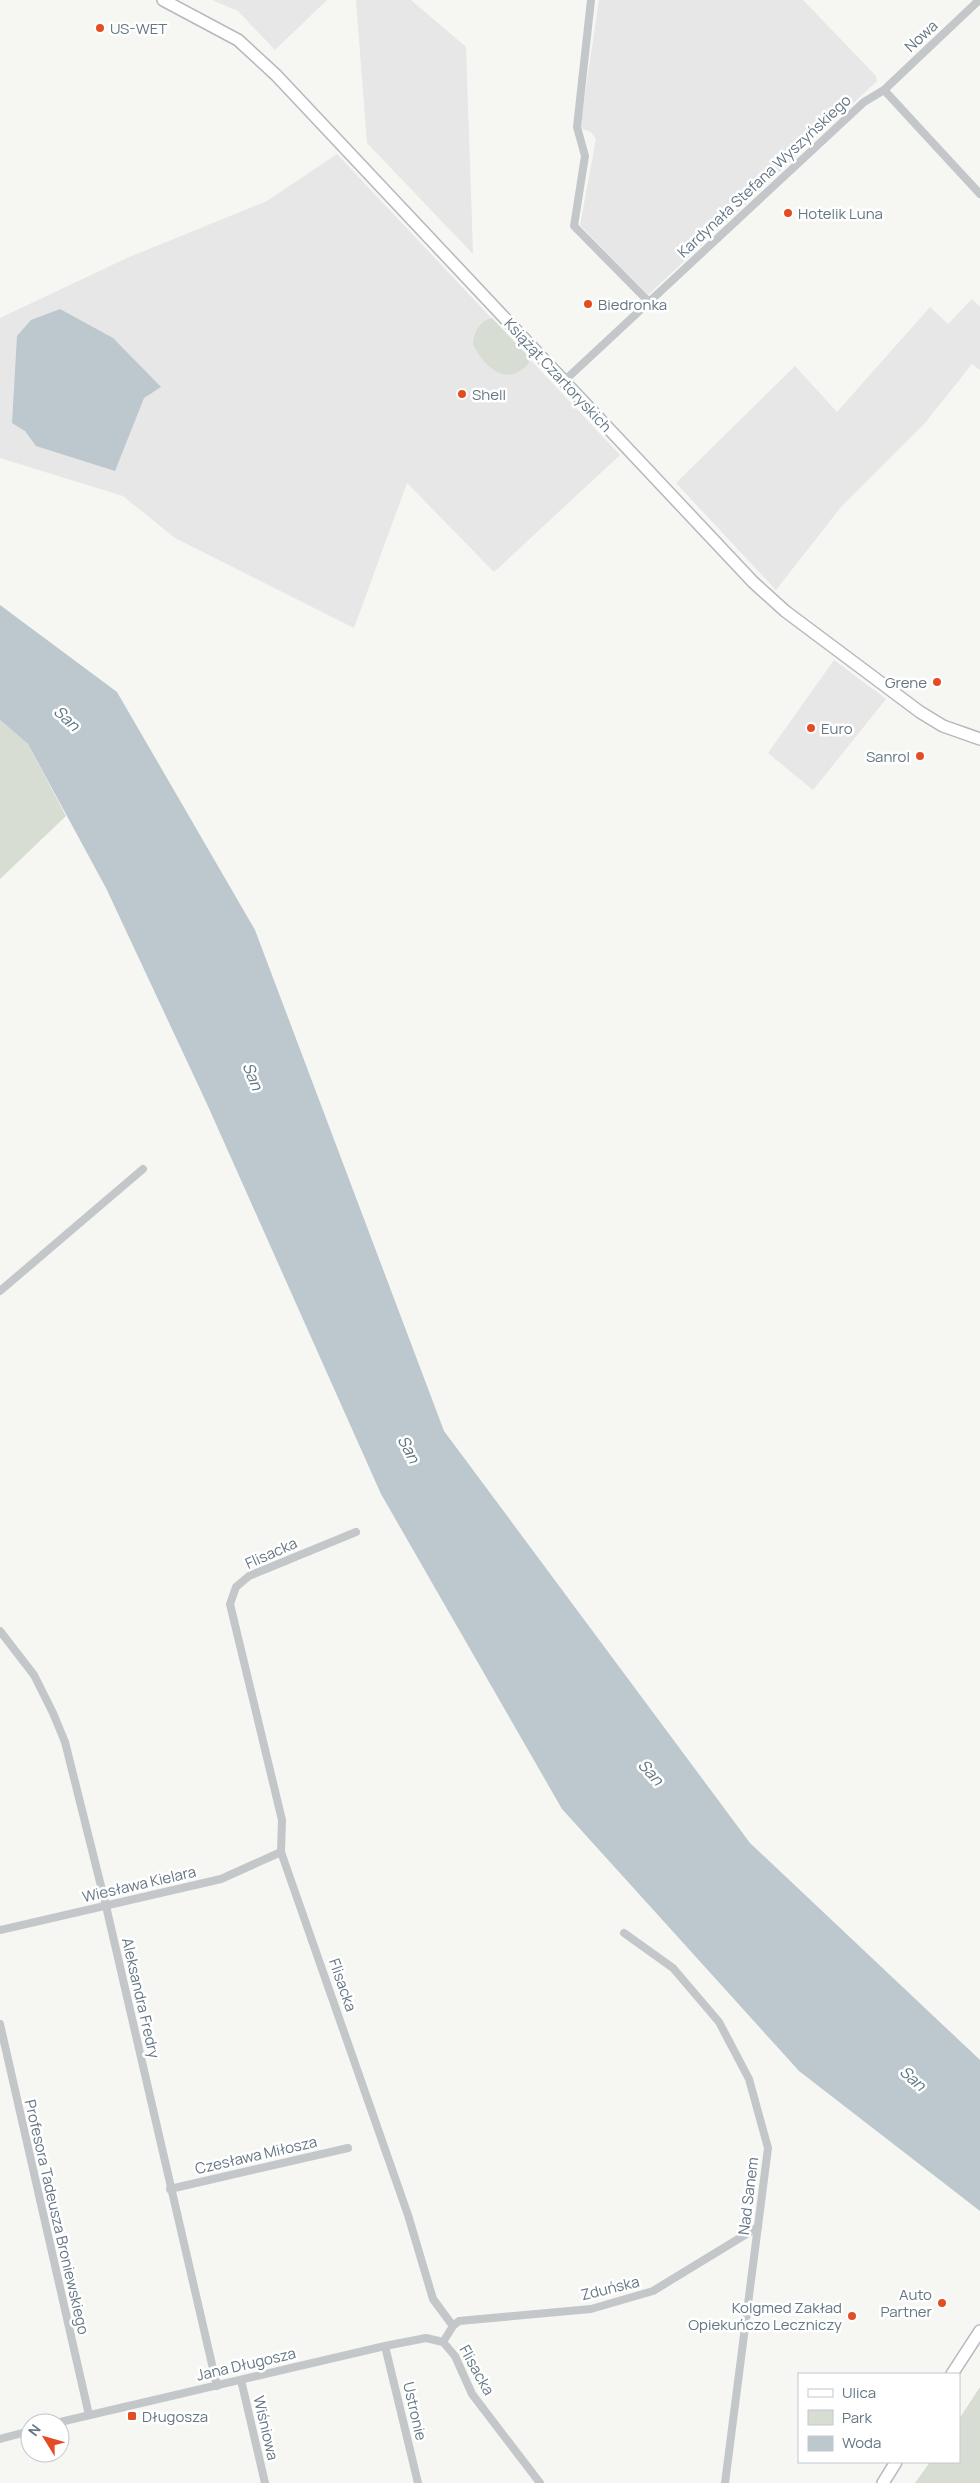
<svg xmlns="http://www.w3.org/2000/svg" width="980" height="2483" font-family="Manrope,sans-serif">
<rect width="100%" height="100%" fill="#f6f6f2"/>
<path fill="#e6e7e6" d="M212,0H327L275,50L238,11Z
M356,0H411L466,47L473,254L367,143Z
M599,0H803L876,76L877,81L648,295L580,225L596,139L591,132L580,128Z
M337,154L620,455L494,572L407,483L354,628L175,538L123,496L0,458V318L127,258L267,201Z
M972,299L980,307V370L972,364L924,424L841,507L776,590L676,483L795,366L837,412L930,307L948,324Z
M834,660L886,699L813,790L768,753Z"/>
<path fill="#d7ddd3" d="M492,318L530,358C528,366 525,368 518,372C499,382 481,361 473,344C474,332 479,321 492,318Z
M0,720L28,744L66,816L0,879Z
M980,2387V2483H915L930,2462H959V2419Z"/>
<path fill="#bcc8cd" d="M60,309L113,338L161,387L144,398L115,471L36,446L25,431L12,423L17,336L31,320Z
M0,605L117,692L255,930L444,1431L750,1843L980,2060V2211L799,2071L562,1809L381,1494L207,1104L106,888L28,744L0,720Z"/>
<g fill="none" stroke-linecap="round" stroke-linejoin="round">
<defs>
<path id="secondary" d="M163,0L238,40L276,75L753,582L785,611L920,712L943,726L980,739
M952,2374L980,2331
M883,2483L896,2462"/>
</defs>
<use href="#secondary" stroke="#b3b9bd" stroke-width="14"/>
<path stroke="#c3c7ca" stroke-width="8" d="M591,0L577,127L585,156L574,226L649,302
M884,90L977,2
M563,382L864,102L884,90L980,194
M0,1291L143,1169
M356,1532L249,1576L236,1587L230,1604L282,1820L281,1852L408,2215L433,2299L453,2326L443,2342
M0,1631L34,1675L53,1713L65,1742L106,1906L217,2386
M0,1930L221,1879L281,1852
M624,1933L673,1968L719,2022L749,2079L768,2148L725,2483
M0,2024L89,2415
M170,2189L348,2148
M453,2326L459,2321L591,2309L653,2291L758,2227
M385,2346L418,2483
M241,2380L265,2483
M56,2423L385,2346L426,2338L443,2342L455,2356L472,2394L540,2483
M0,2439L30,2431"/>
<use href="#secondary" stroke="#fff" stroke-width="11"/>
</g>
<g fill="#e44c24" stroke="#fff" stroke-width="2">
<circle cx="100" cy="28" r="5"/>
<circle cx="788" cy="213" r="5"/>
<circle cx="588" cy="304" r="5"/>
<circle cx="462" cy="394" r="5"/>
<circle cx="937" cy="682" r="5"/>
<circle cx="811" cy="728" r="5"/>
<circle cx="920" cy="756" r="5"/>
<circle cx="942" cy="2303" r="5"/>
<circle cx="852" cy="2316" r="5"/>
<rect x="127" y="2411" width="10" height="10" rx="2.5"/>
</g>
<g text-anchor="middle" dominant-baseline="central" stroke-width="5" stroke-linejoin="round" paint-order="stroke">
<g font-size="15" fill="#647684" stroke="#fff" text-anchor="start">
<text x="110" y="28">US-WET</text>
<text x="798" y="213">Hotelik Luna</text>
<text x="598" y="304">Biedronka</text>
<text x="472" y="394">Shell</text>
<text x="927" y="682" text-anchor="end">Grene</text>
<text x="821" y="728">Euro</text>
<text x="910" y="756" text-anchor="end">Sanrol</text>
<text x="932" y="2294" text-anchor="end">Auto<tspan x="932" dy="17">Partner</tspan></text>
<text x="842" y="2307" text-anchor="end">Kolgmed Zakład<tspan x="842" dy="17">Opiekuńczo Leczniczy</tspan></text>
<text x="142" y="2416">Długosza</text>
</g>
<g font-size="15" fill="#647684" stroke="#fff">
<text transform="translate(921 36) rotate(-43)">Nowa</text>
<text transform="translate(764 176) rotate(-43)">Kardynała Stefana Wyszyńskiego</text>
<text transform="translate(558 375) rotate(47)">Książąt Czartoryskich</text>
<text transform="translate(271 1553) rotate(-24)">Flisacka</text>
<text transform="translate(139 1884) rotate(-13)">Wiesława Kielara</text>
<text transform="translate(343 1985) rotate(71)">Flisacka</text>
<text transform="translate(141 1998) rotate(77)">Aleksandra Fredry</text>
<text transform="translate(256 2155) rotate(-13)">Czesława Miłosza</text>
<text transform="translate(748 2196) rotate(-83)">Nad Sanem</text>
<text transform="translate(57 2217) rotate(77)">Profesora Tadeusza Broniewskiego</text>
<text transform="translate(610 2288) rotate(-14)">Zduńska</text>
<text transform="translate(246 2364) rotate(-13)">Jana Długosza</text>
<text transform="translate(477 2370) rotate(61)">Flisacka</text>
<text transform="translate(415 2411) rotate(77)">Ustronie</text>
<text transform="translate(266 2428) rotate(77)">Wiśniowa</text>
</g>
<g font-size="16" font-style="italic" fill="#607880" stroke="#fff">
<text transform="translate(67 718) rotate(43)">San</text>
<text transform="translate(253 1076) rotate(68)">San</text>
<text transform="translate(409 1449) rotate(62)">San</text>
<text transform="translate(651 1772) rotate(48)">San</text>
<text transform="translate(913 2078) rotate(41)">San</text>
</g>
</g>
<rect x="798" y="2373" width="162" height="90" fill="#ffffff" stroke="#c1c8ce"/>
<rect x="808" y="2389" width="25" height="8" fill="#ffffff" stroke="#c1c8ce"/>
<text x="842" y="2398" font-size="15" fill="#647684">Ulica</text>
<rect x="808" y="2410" width="25" height="15" fill="#d7ddd3" stroke="#c1c8ce"/>
<text x="842" y="2423" font-size="15" fill="#647684">Park</text>
<rect x="808" y="2436" width="25" height="15" fill="#bcc8cd" stroke="#c1c8ce"/>
<text x="842" y="2448" font-size="15" fill="#647684">Woda</text>
<g transform="translate(45 2438) rotate(307)"><circle r="24" fill="#ffffff" stroke="#c1c8ce"/>
<path d="M0-4L9 19L0 12L-9 19Z" fill="#e44c24"/>
<text y="-8" font-size="14" font-weight="bold" text-anchor="middle" fill="#647684">N</text>
</g>
</svg>
